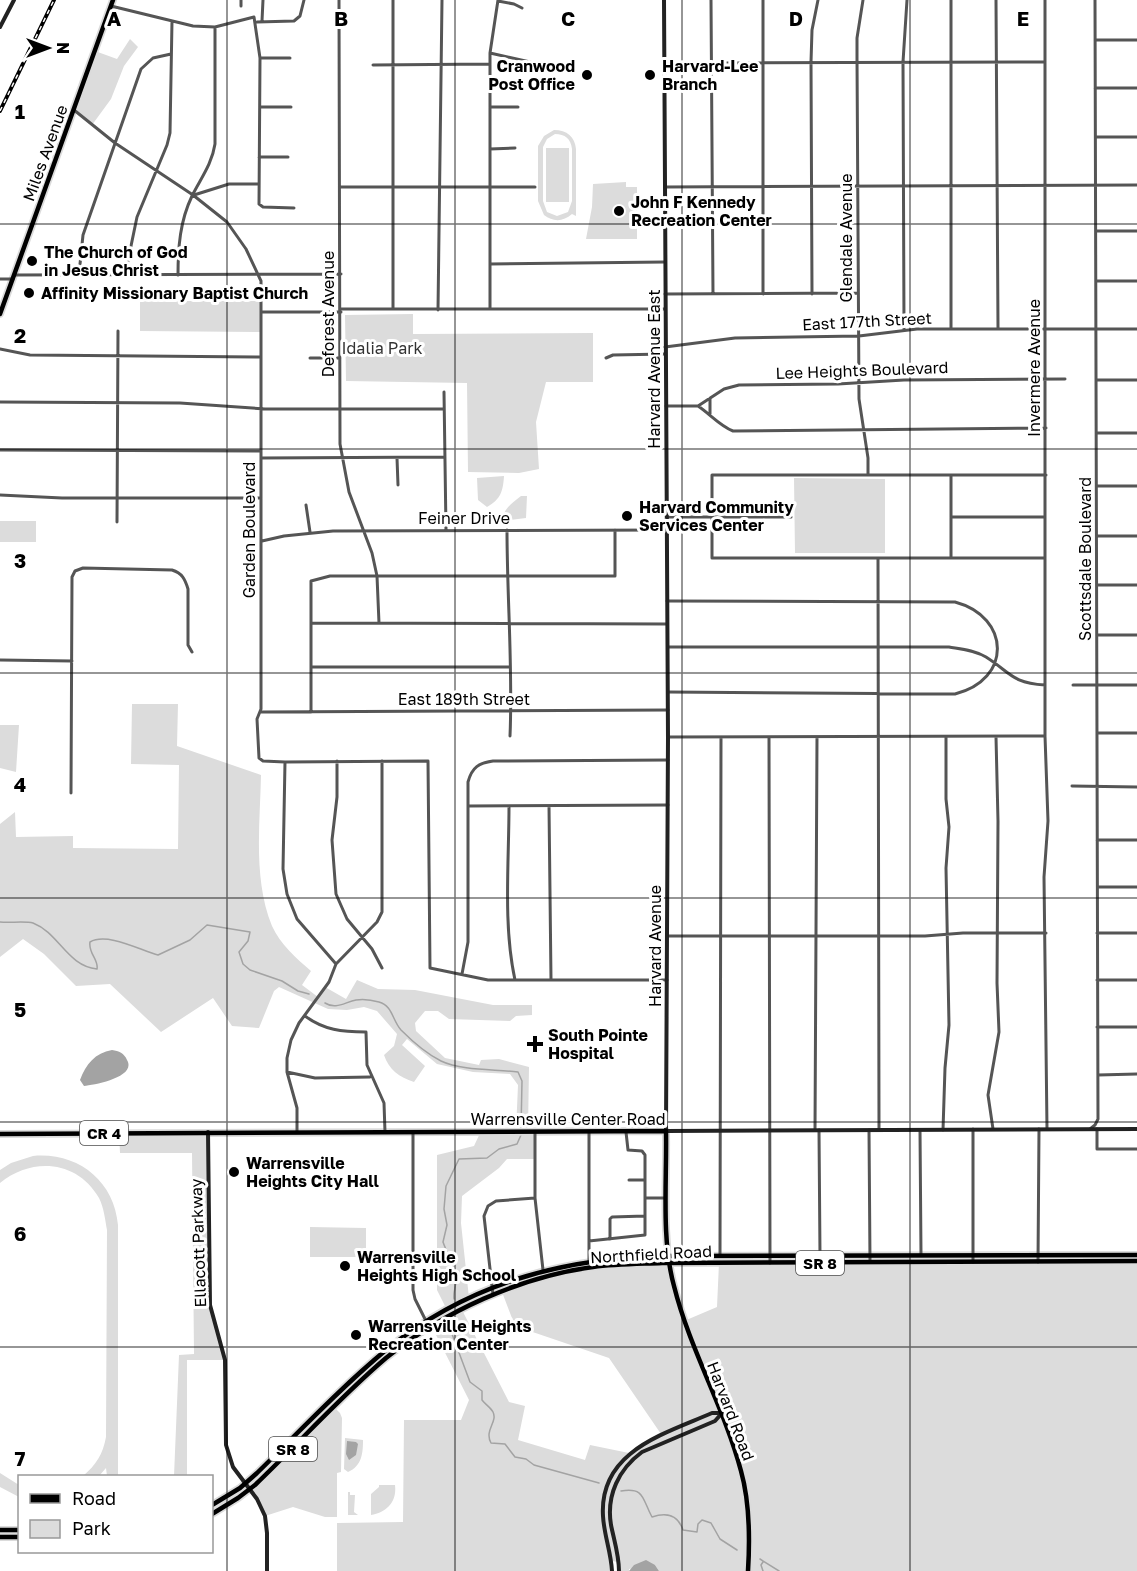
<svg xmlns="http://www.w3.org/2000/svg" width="1137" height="1571" font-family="'Golos Text',sans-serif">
<rect width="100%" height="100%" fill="#fff"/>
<path fill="#dcdcdc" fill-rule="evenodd" d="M130,39L138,47L124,66L111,99L92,125L74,110L95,51L117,59Z
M554,130C567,130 575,137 576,149V216L572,214C563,222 553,222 544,215L538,201V146L544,136ZM555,134C565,134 571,139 572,149V201L568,212L557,216L547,212L543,201V147L547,139Z
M546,148H569V202H546Z
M626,182V187H637V239H586L592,207L593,184Z
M140,301H261V332L140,331Z
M413,314V334H415L593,333V382H546L536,422L539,469L519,473L468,472L467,383L346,381L345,315Z
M504,476C503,491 501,499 487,507L478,500L477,478Z
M794,478L885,479V553H795Z
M521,496H527L526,518L502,521C503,509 512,503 521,496Z
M0,521H36V542H0Z
M132,704H178L177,746L261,775C260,825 253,879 272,926C280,944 297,959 311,971L302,985L318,997L325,987L346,999L357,980L378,989L415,990L493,1005H532V1015L516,1016L510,1021L449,1019L438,1011H425L415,1023L416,1031L445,1058L479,1065L481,1060L499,1059L529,1067L528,1130L535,1131V1159H507L499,1168L462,1196L461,1223L469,1298L447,1310L437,1290V1155L474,1146L481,1131H516L518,1085L510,1074L473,1072L437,1064L407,1039L402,1045L425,1066L414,1082C399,1077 389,1070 384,1055L394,1046L397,1034L377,1011L364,1007L347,1010L328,1009L279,987L274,991L259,1028L232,1026L213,998L161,1032L110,984L76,986L44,954L23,939L0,957V824L15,812L16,837L73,836V848L178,849L179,765L131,764Z
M0,725H19L16,772L0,768Z
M208,1132L210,1305L225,1360H187V1476H174L179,1355L194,1354L192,1153H120L119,1133Z
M33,1156C77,1152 114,1180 118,1225V1476H107L106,1468L99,1476H83C96,1465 103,1454 106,1437L107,1230C105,1219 104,1208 99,1198C77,1160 32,1157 0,1183V1170L11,1163Z
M310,1227L366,1228V1257H310Z
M865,1257V1260L781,1261L780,1265L1137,1264V1571H659L655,1565L629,1569V1571H619L618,1562L612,1561V1571H337V1523L403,1522L404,1420H461L469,1400L432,1327L462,1310L509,1402L525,1406L518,1440L585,1460L590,1445L629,1453L661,1434L609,1358L515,1326L502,1292L519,1285L592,1268L668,1263L684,1321L717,1307L719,1263L775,1261V1258Z
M876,1257H969V1260L876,1261Z
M1043,1257H1137V1259L1043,1260Z
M721,1258L766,1259L765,1261H668Z
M334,1407L340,1413L342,1418L341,1472L337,1473V1517H325L293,1507L265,1516L250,1489Z
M345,1438L363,1440C363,1453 362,1466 348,1472L344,1469Z
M0,1473L19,1485V1497L0,1487Z
M379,1485H395C397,1502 387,1512 371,1515V1494L379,1487Z
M348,1492H350V1495H355L354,1512L358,1515H348Z"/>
<path fill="#a3a3a3" d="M112,1050C119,1051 124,1053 127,1060C137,1077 95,1085 84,1086L80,1080C86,1064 95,1053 112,1050Z
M347,1441L356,1442L358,1444L356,1455L349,1460L346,1454Z
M646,1560L655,1565L659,1571H629L634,1565Z"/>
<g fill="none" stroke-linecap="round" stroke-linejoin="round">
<path stroke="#a3a3a3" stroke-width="1.5" d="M0,922C9,923 26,921 33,923C59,933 67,966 97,969C99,960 88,953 90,942C107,932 140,950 158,955L190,940L207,925L250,932L248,941L239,952L243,964L250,970L282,981L298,991L309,994
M325,1003C336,1010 345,1002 356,1000C362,999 372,1000 379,1002C393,1006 392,1020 401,1030C412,1041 427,1054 441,1061C462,1071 496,1069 518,1072L522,1081L521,1130
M454,1299C453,1292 456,1287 456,1280C455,1265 448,1256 443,1242L447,1225L444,1209L446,1186L459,1159L487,1158L499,1149L517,1144L521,1135
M449,1326L470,1382L482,1391V1400C485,1404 491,1408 493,1412C498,1422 484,1430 491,1443L505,1444L515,1457L526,1459L534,1465L599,1483
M621,1491C645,1487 642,1499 652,1517C667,1512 678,1515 683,1530L697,1532L698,1524L702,1520L711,1523L720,1539L737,1550
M760,1559L779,1571
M763,1571L761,1565L763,1562"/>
<defs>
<path id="primary" d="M0,314L113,0
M0,1134L666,1131C667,1180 661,1239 674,1286C690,1350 724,1407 741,1471C750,1503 750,1538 748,1571
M212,1505L240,1488L257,1473C299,1432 340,1388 386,1350C466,1285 558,1259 660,1256L1137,1255
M212,1514L238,1498L255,1485C299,1443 340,1397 386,1358C444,1311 520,1277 593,1267C616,1264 639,1264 662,1263L1137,1261
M0,1530H20
M0,1537H20"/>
</defs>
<use href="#primary" stroke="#dbdbdb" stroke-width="8"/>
<path stroke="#555" stroke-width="3" d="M241,0V6
M339,0L340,444L349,492L372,553L377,576L379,623
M393,0V309
M711,0L713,294
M763,0V294
M863,0L857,38V58L859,399L868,458V474
M951,0V329
M996,0L998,328
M1045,0V736L1048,821L1044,877L1047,1129
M498,1L514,4L522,8
M111,6L193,26L215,27L254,17L260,58L259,204L263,207L294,208
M262,21L263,0
M257,22L294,21L300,16L304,0
M1095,40H1137
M490,53L539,64
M260,58H290
M687,63L1045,62
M373,65L490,64
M1095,88H1137
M260,107H291
M490,107H518
M74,110L115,143L193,195L227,222L246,249L261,281V709L257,719L259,758L263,761L285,762L428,761L430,968L488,980H667
M1096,137H1137
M490,149L515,148
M259,157H288
M340,187H535
M665,187L1137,185
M194,195L229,184H259
M1096,231H1137
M490,264L665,262
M79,274L83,235L141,69L153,58L171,54
M14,275L341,274
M125,275L137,217L167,145L170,133L172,21
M178,275C178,247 180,221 192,196C201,178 212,164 215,144V27
M0,279H13
M1097,281H1137
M665,294L858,293
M812,294L811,62L812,30L818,0
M341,309H665
M490,309V53L498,0
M438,310L442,0
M261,312H341
M904,329L903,62L907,0
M665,347L735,338L859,336L917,329H1137
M0,349L30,355L261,357
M310,358H340
M606,358L613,355L665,354
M1097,380H1137
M444,392L446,530
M710,398V414
M0,402L180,403L265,409H444
M666,406H698L724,389L739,385L838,384L904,380L1065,379
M698,406C710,414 720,426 733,431L1046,428
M1097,433H1137
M0,450L261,451
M261,458L445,457
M397,458L398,485
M951,476V558
M1097,486H1137
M0,495L62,498H261
M306,505L310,532
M667,517H791
M951,517H1044
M117,522L118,331
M507,530C507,599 513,668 510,736
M1097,536H1137
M262,541L284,536L333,531L667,530
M878,558L879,1130
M1045,558H712V475H1046
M1097,585H1137
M667,601L955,602C1011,617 1012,680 955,694L668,692
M312,623L667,624
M1097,635H1137
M668,647H949C961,649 975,650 986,657C1011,673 1012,683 1045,685
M0,660L72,661
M311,667H510
M1073,685H1137
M261,712L668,710
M311,712V581L330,576H615V530
M1097,733H1137
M669,737L1045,736
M769,737L770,1263
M337,761V797L332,840L336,894L347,919L372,949L382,968
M285,762L283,869L287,894L297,919L336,964
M1072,786L1137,787
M71,793L72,577L75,571L83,568L172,570C182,573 185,579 188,589V645L192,652
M468,806L668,805
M509,806C509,863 503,925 515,980
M549,806L551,980
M1097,840H1137
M1098,887H1137
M1097,933H1137
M667,936H925L963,933H1046
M462,974L468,942V782C472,767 479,763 493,761L668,760
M1097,980H1137
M305,1016C324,1030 342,1032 366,1032L367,1065L384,1103L385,1132
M1097,1027H1137
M287,1072L315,1078L370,1077
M1098,1075L1137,1074
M973,1129V1262
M993,1129L988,1095L999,1032L997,983L998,821L996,737
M1090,1129L1095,1125L1098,1119L1095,0
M1097,1129V1149H1137
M815,1130L817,737
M819,1130L820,1256
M869,1130L870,1262
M920,1130L921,1255
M943,1130L945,1068L949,1025L946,868L949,827L946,799V737
M297,1132V1108L287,1072V1058L291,1040L299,1023L329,982L336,964L377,922L382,912V761
M413,1132V1290L415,1299L426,1321
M589,1132V1261
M535,1133V1198L543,1270
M629,1180H645
M645,1198H665
M610,1239V1219L612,1217L645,1216
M589,1241L645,1235V1155L642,1151L628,1150L626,1132
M720,1256L721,737
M1038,1262L1039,1129
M493,1295L484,1216L488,1206L496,1201L535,1198"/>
<path stroke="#222" stroke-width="4" d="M664,0L668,737L666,1131L1137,1129
M0,27L14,0
M208,1132L210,1305L225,1360L226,1445L233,1467L257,1499L265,1516L267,1533V1571
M612,1571C611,1552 604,1535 603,1516C599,1451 664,1434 712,1413H722
M619,1571C619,1555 614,1540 611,1525C606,1495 619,1469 642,1452L715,1421L722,1413"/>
<use href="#primary" stroke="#000" stroke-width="4.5"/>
<defs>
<path id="rail" d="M0,111L54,0"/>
</defs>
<use href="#rail" stroke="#000" stroke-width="4"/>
<use href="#rail" stroke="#fff" stroke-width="1.5" stroke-dasharray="4.5" stroke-linecap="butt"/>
</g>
<path fill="none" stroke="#000" stroke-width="1.5" stroke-opacity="0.55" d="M227,0V1571M455,0V1571M682,0V1571M910,0V1571M0,224H1137M0,449H1137M0,673H1137M0,898H1137M0,1122H1137M0,1347H1137"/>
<g fill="#000" stroke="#fff" stroke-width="2">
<circle cx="587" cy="75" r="6"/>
<circle cx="650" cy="75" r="6"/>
<circle cx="619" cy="211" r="6"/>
<circle cx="32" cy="261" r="6"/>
<circle cx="29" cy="293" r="6"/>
<circle cx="627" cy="516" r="6"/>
<path d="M532 1035h6v6h6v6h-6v6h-6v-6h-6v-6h6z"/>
<circle cx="234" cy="1172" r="6"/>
<circle cx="345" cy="1266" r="6"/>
<circle cx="356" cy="1335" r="6"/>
</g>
<g text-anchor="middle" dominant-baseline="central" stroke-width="6" stroke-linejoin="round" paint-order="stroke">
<g fill="#fff" stroke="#4c4c4c" stroke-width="1.5">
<rect x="80" y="1121" width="48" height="24" rx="4.5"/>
<rect x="796" y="1251" width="48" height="24" rx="4.5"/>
<rect x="269" y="1437" width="48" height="24" rx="4.5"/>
</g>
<g font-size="15" font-weight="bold" fill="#000">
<text x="104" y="1133">CR 4</text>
<text x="820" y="1263">SR 8</text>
<text x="293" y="1449">SR 8</text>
</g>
<g font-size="16" font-weight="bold" fill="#000" stroke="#fff" text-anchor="start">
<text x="575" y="66" text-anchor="end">Cranwood<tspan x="575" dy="18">Post Office</tspan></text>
<text x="662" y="66">Harvard-Lee<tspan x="662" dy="18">Branch</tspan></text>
<text x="631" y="202">John F Kennedy<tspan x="631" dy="18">Recreation Center</tspan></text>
<text x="44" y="252">The Church of God<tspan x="44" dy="18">in Jesus Christ</tspan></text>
<text x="41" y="293">Affinity Missionary Baptist Church</text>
<text x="639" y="507">Harvard Community<tspan x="639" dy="18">Services Center</tspan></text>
<text x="548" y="1035">South Pointe<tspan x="548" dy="18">Hospital</tspan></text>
<text x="246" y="1163">Warrensville<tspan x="246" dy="18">Heights City Hall</tspan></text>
<text x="357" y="1257">Warrensville<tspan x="357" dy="18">Heights High School</tspan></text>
<text x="368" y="1326">Warrensville Heights<tspan x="368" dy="18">Recreation Center</tspan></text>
</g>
<g font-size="16" fill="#000" stroke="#fff">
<text transform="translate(45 153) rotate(-70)">Miles Avenue</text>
<text transform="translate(846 238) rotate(-90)">Glendale Avenue</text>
<text transform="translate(328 314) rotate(-90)">Deforest Avenue</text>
<text transform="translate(867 321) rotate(-3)">East 177th Street</text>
<text transform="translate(1034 368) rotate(-90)">Invermere Avenue</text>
<text transform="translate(654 369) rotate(-90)">Harvard Avenue East</text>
<text transform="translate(862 370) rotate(-2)">Lee Heights Boulevard</text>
<text x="464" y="518">Feiner Drive</text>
<text transform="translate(249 530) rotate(-90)">Garden Boulevard</text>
<text transform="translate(1085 559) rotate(-90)">Scottsdale Boulevard</text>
<text x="464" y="699">East 189th Street</text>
<text transform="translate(655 946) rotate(-90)">Harvard Avenue</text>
<text x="568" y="1119">Warrensville Center Road</text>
<text transform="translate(198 1243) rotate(-92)">Ellacott Parkway</text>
<text transform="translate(651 1254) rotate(-3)">Northfield Road</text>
<text transform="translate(731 1411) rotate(69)">Harvard Road</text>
</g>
<g font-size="16" fill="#333" stroke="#fff">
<text x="382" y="348">Idalia Park</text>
</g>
</g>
<g font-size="20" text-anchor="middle" font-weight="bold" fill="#000" stroke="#fff" stroke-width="6" stroke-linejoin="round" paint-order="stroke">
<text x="114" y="26">A</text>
<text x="341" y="26">B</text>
<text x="568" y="26">C</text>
<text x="796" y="26">D</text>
<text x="1023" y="26">E</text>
<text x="20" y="119">1</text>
<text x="20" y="343">2</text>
<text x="20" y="568">3</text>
<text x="20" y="792">4</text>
<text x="20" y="1017">5</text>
<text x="20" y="1241">6</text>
<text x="20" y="1466">7</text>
</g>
<rect x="18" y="1475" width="195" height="78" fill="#ffffff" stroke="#999999" stroke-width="1.5"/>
<rect x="30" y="1494" width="30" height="9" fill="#000000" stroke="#999999" stroke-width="1.5"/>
<text x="72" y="1505" font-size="18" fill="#000000">Road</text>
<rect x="30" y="1520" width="30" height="18" fill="#dcdcdc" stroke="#999999" stroke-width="1.5"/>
<text x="72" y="1535" font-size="18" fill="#000000">Park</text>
<g transform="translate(48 48) rotate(90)" stroke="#ffffff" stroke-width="4.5" paint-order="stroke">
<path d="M0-4.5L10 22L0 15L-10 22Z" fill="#000000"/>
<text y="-9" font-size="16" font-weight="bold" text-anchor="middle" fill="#000000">N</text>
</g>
</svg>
